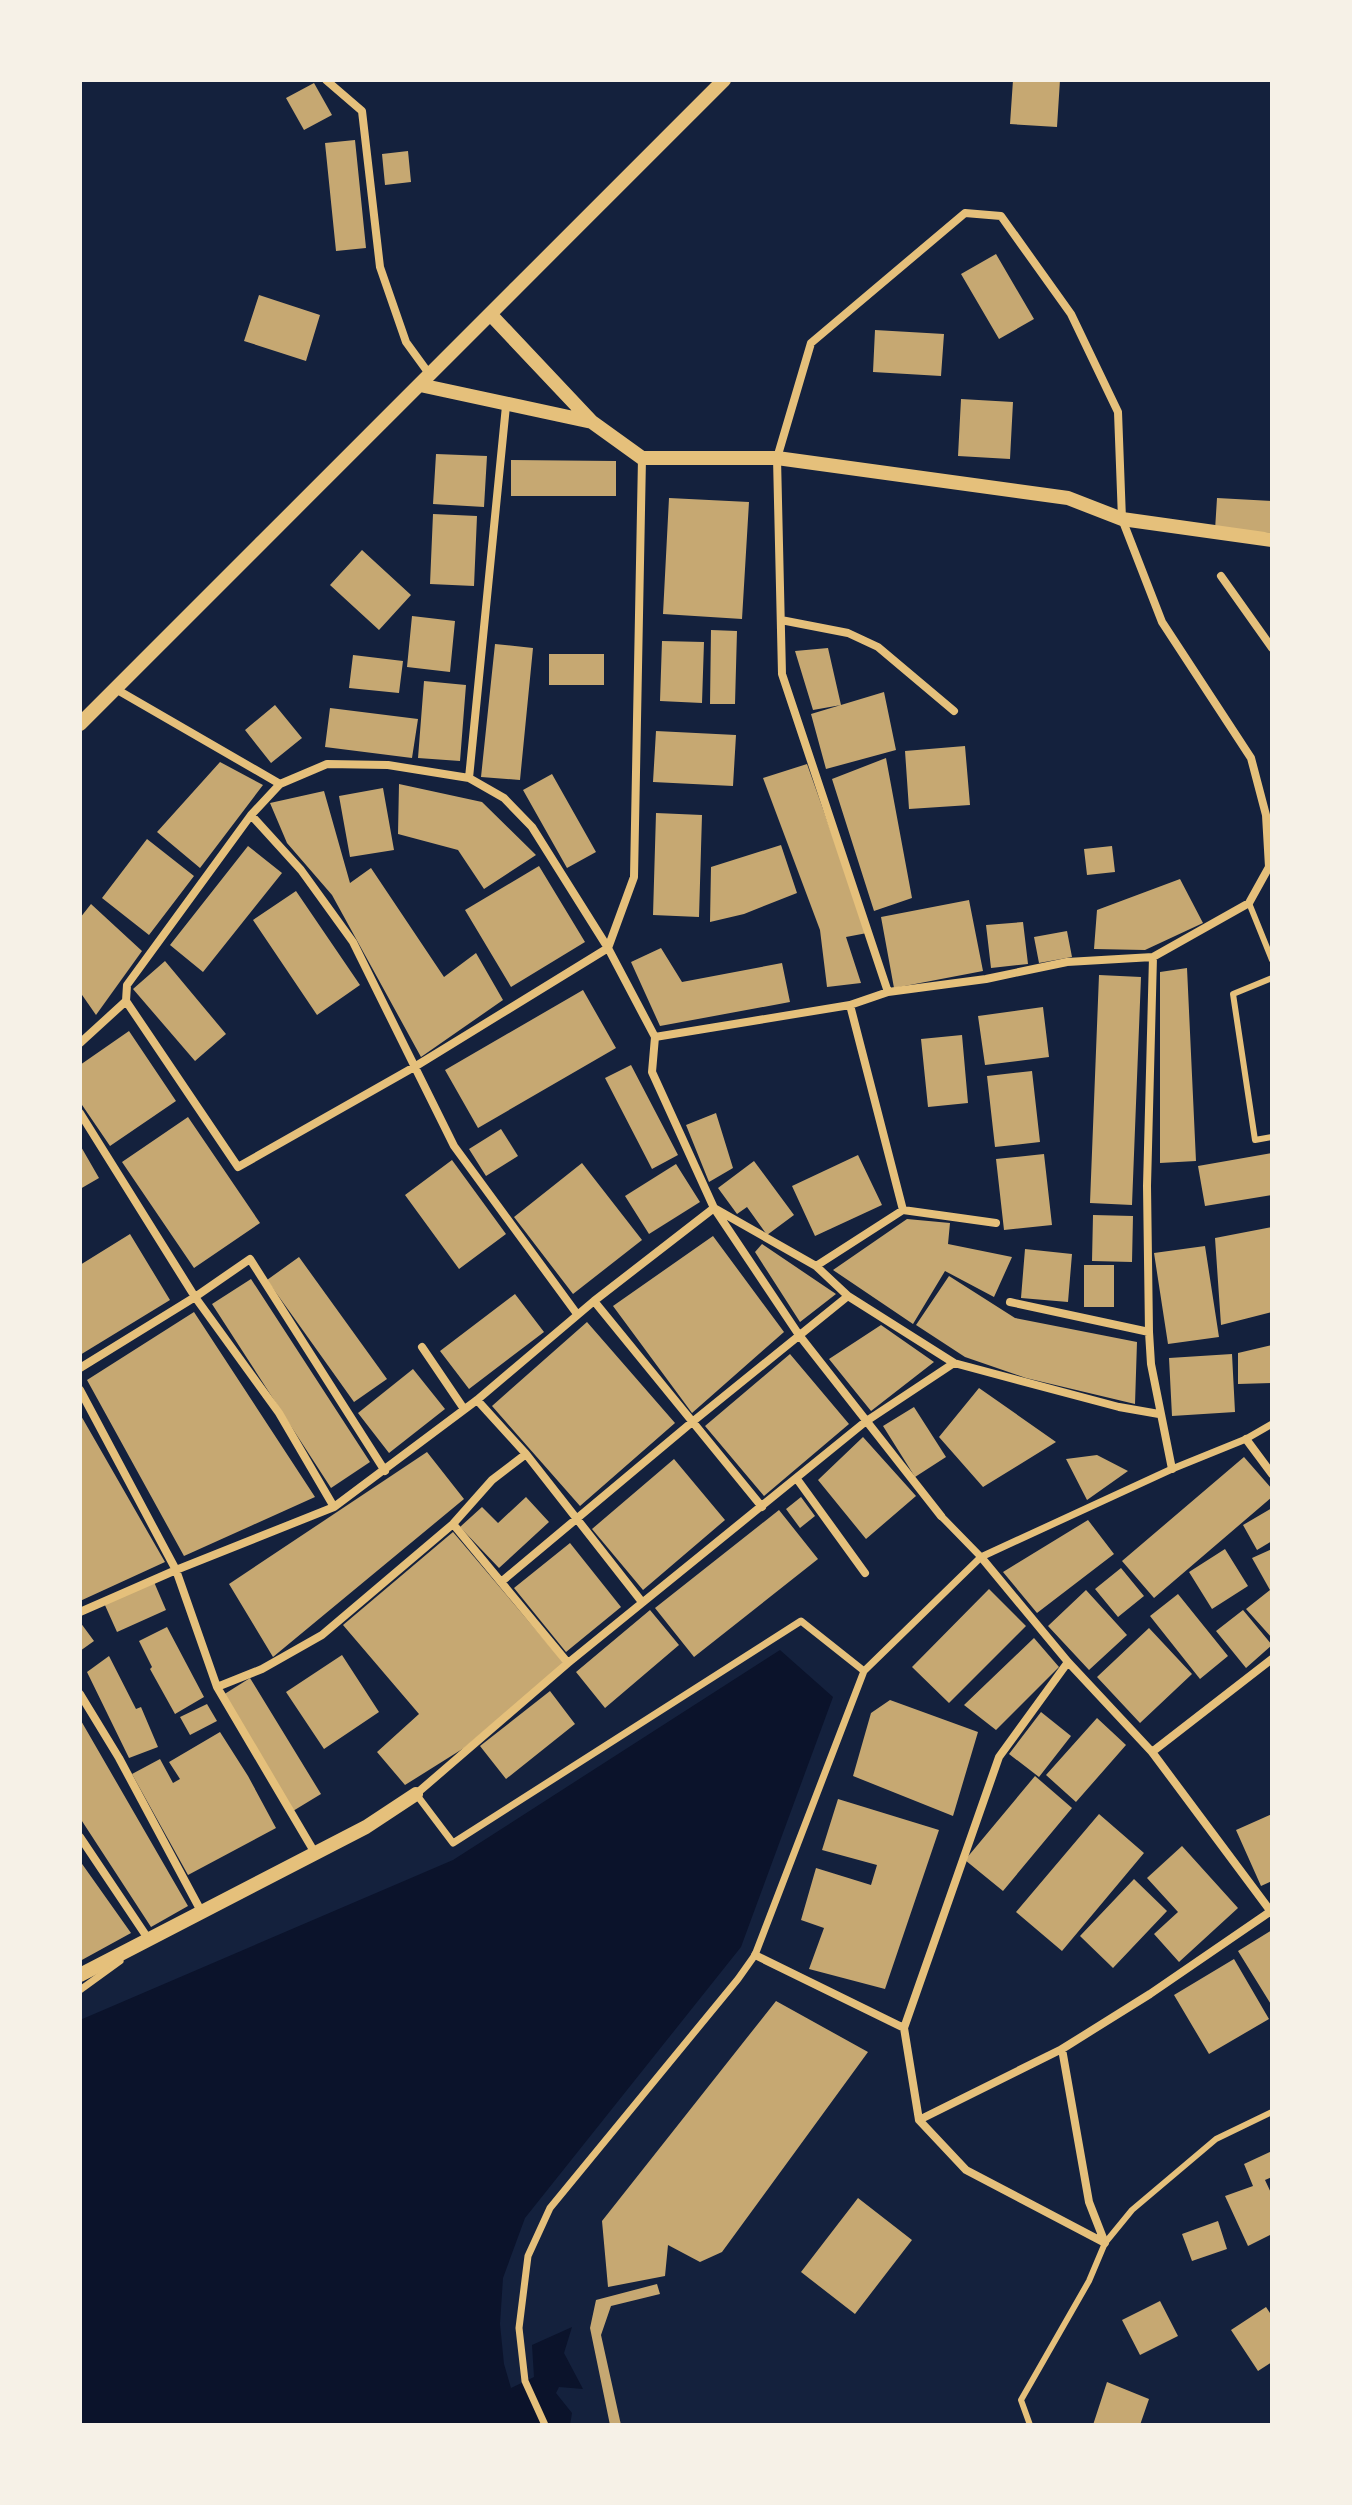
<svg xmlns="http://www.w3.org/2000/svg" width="1352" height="2505" font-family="Montserrat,sans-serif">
<rect width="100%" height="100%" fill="#14213d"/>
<path fill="#0b132b" d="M780,1650L833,1697L741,1947L525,2218L503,2278L500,2324L504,2364L511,2388L534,2377L532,2345L572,2327L564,2353L583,2389L559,2387L556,2393L572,2413L570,2425H80V2020L453,1860Z"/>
<path fill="#c6a872" d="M1013,80H1060L1057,127L1010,124Z
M314,83L332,115L304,130L286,98Z
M355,140L366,248L336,251L325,143Z
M408,151L411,182L385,185L382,154Z
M996,254L1034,319L999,339L961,274Z
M259,295L320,315L306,361L244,341Z
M875,330L944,334L941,376L873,372Z
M961,399L1013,402L1010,459L958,456Z
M436,454L487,456L484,507L433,504Z
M511,460L616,461V496H511Z
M669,498L749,502L742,619L663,614Z
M1217,498L1272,501V533L1215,530Z
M433,514L477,516L474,586L430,584Z
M362,550L411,595L379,630L330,585Z
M412,616L455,621L450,672L407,667Z
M711,630L737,631L735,704H710Z
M662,641L704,642L702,703L660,701Z
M495,644L533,648L520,780L481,777Z
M828,648L841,705L813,710L795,651Z
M549,654H604V685H549Z
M353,655L403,661L399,693L349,688Z
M424,681L466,685L460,761L418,758Z
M884,692L896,750L826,769L811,714Z
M275,705L302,738L271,763L245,730Z
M330,708L418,719L412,758L325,747Z
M656,731L736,735L733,786L653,782Z
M965,746L970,805L909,809L905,751Z
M886,758L912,898L874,911L832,779Z
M220,762L263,785L200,868L157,832Z
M807,764L867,933L846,937L861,983L827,987L820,930L763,778Z
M552,774L596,852L567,868L523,790Z
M399,784L482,802L536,855L484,889L458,850L398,834Z
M383,788L394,850L350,857L339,796Z
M324,791L350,883L371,868L444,977L476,953L503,1000L421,1057L332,895L287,843L270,803Z
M656,813L702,815L699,917L653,915Z
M147,839L194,876L149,935L102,898Z
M781,845L797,893L744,914L710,922L711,867Z
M248,846L282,873L203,972L170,945Z
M1112,846L1115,872L1087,875L1084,849Z
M539,866L585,942L511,987L465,910Z
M1180,879L1203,923L1145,950L1094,949L1097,910Z
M296,891L360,985L317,1015L253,920Z
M969,900L983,971L894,988L881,917Z
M91,904L142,951L96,1015L80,992V918Z
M1023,922L1028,964L991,968L986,925Z
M1067,931L1072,957L1039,963L1034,937Z
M661,948L682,982L782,963L790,1002L660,1026L631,962Z
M165,961L226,1034L195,1061L133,989Z
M1187,968L1196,1161L1160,1163V972Z
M1099,975L1141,977L1132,1205L1090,1203Z
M583,990L616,1048L478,1128L445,1070Z
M1043,1007L1049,1057L985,1065L978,1016Z
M129,1031L176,1101L110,1146L80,1102V1065Z
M962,1035L968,1103L928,1107L921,1039Z
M631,1065L678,1155L652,1169L605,1078Z
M1032,1071L1040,1142L995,1147L987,1076Z
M716,1113L733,1168L709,1182L686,1125Z
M188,1117L260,1223L194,1268L122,1162Z
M501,1129L518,1156L486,1176L469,1149Z
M80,1145L99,1178L80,1189Z
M1272,1153V1195L1205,1206L1198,1166Z
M1044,1154L1052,1225L1004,1230L996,1159Z
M858,1155L882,1205L815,1236L792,1186Z
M452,1160L506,1234L459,1269L405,1195Z
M754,1161L794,1215L767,1235L747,1207L737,1214L718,1188Z
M582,1163L642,1240L573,1294L514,1217Z
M676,1164L700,1202L649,1234L625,1196Z
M1093,1215L1133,1216L1132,1262L1092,1261Z
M907,1219L950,1223L948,1244L1012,1257L994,1297L945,1271L913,1324L833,1270Z
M1272,1227V1312L1221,1325L1215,1238Z
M130,1234L170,1300L80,1355V1265Z
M713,1236L784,1332L692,1413L613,1306Z
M762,1244L836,1294L800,1322L755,1252Z
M1205,1246L1219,1337L1168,1344L1154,1253Z
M1025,1249L1072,1254L1068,1302L1021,1298Z
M299,1257L387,1379L354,1402L267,1280Z
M1084,1265H1114V1307H1084Z
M949,1276L1015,1318L1137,1342L1135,1404L1026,1378L965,1357L916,1325Z
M251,1279L370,1462L331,1488L212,1304Z
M515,1294L544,1332L469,1389L440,1351Z
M194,1312L315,1497L184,1556L87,1380Z
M587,1322L675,1423L580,1506L492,1406Z
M881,1325L934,1362L871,1411L829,1359Z
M1272,1345V1383L1238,1384V1353Z
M790,1354L849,1424L764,1496L705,1426Z
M1232,1354L1235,1412L1172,1416L1169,1358Z
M413,1369L445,1409L389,1453L358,1413Z
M979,1388L1056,1442L983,1487L939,1437Z
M914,1407L946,1457L915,1477L883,1426Z
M80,1414L165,1562L80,1601Z
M863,1437L916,1496L866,1539L818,1480Z
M427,1452L464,1499L273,1657L229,1584Z
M1097,1455L1128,1471L1087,1500L1066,1459Z
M1244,1457L1272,1489V1497L1154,1598L1122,1561Z
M674,1459L725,1520L643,1590L592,1529Z
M526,1497L549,1522L499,1568L460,1527L482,1507L498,1523Z
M801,1497L815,1516L800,1528L786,1509Z
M1272,1508V1541L1257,1550L1243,1525Z
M779,1510L818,1559L694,1657L655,1608Z
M1088,1520L1114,1554L1037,1613L1003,1572Z
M453,1532L564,1663L464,1748L405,1785L377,1752L419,1714L343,1625Z
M570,1543L621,1607L566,1652L514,1588Z
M1225,1549L1248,1586L1212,1609L1189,1572Z
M1272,1549V1638L1246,1609L1270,1590L1252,1558Z
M1121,1568L1144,1596L1118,1617L1095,1589Z
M154,1582L166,1610L117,1632L104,1603Z
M989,1589L1026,1626L949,1703L912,1667Z
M1086,1590L1127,1635L1089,1670L1048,1626Z
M1178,1594L1228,1656L1200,1679L1150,1616Z
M650,1610L679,1645L605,1708L576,1672Z
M1243,1610L1272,1645L1246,1668L1216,1631Z
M80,1622L94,1641L80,1651Z
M167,1627L204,1697L175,1714L150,1669L152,1667L139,1641Z
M1149,1628L1192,1674L1140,1723L1097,1677Z
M1034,1638L1059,1667L996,1730L964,1705Z
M342,1655L379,1712L324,1749L286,1692Z
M109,1656L136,1709L141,1707L158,1747L129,1758L87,1672Z
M250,1678L321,1794L293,1811L223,1695Z
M550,1691L575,1724L506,1779L480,1746Z
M890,1700L978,1732L953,1816L853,1776L871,1713Z
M207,1704L217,1721L190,1735L180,1717Z
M1041,1712L1071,1736L1039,1777L1009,1754Z
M1097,1718L1126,1745L1076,1802L1046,1775Z
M80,1719L188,1906L151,1927L80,1818Z
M220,1732L248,1776L276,1828L188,1875L132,1774L160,1759L173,1783L180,1779L169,1762Z
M1035,1776L1072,1808L1003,1891L965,1860Z
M838,1799L939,1830L885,1989L809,1969L824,1928L801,1920L816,1868L871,1885L877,1865L822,1850Z
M1099,1814L1144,1853L1062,1951L1016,1912Z
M1272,1814V1881L1261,1886L1236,1830Z
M1182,1846L1238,1908L1179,1962L1154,1934L1178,1912L1147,1878Z
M80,1861L131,1933L80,1961Z
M1134,1879L1167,1911L1113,1968L1080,1936Z
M1272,1930V2006L1238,1951Z
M1234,1959L1269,2019L1209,2054L1174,1995Z
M776,2001L868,2052L722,2252L700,2262L668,2245L665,2276L608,2287L602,2221Z
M1272,2151V2177L1265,2180L1272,2195V2234L1248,2246L1225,2196L1253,2186L1244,2164Z
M858,2198L912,2240L855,2314L801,2272Z
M1218,2221L1227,2249L1192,2261L1182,2234Z
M657,2284L660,2294L611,2306L601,2335L621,2425H610L590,2328L596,2300Z
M1160,2301L1178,2336L1140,2355L1122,2320Z
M1266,2307L1272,2316V2362L1258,2371L1231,2330Z
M1107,2382L1149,2399L1140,2425H1093Z"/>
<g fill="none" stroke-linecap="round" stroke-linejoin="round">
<path stroke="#e5c07b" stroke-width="6" d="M1249,903L1272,960
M1272,978L1233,994L1255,1140L1272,1137
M1030,2425L1021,2400L1089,2281L1105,2243L1132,2210L1216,2139L1272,2112"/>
<path stroke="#e5c07b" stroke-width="7" d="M941,1516L981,1557
M416,1794L453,1843L801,1621L864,1671
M80,1990L120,1961
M545,2425L525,2381L519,2328L528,2256L550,2208L738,1979L755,1955L864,1671L981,1557L1172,1469L1246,1439L1272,1424"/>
<path stroke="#e5c07b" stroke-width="8" d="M326,80L362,111L380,267L406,342L430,375
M1221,576L1272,648
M781,620L848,633L878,647L954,711
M114,688L280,784L327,764L388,765L469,778L504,798L532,827L608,948L655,1037L652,1072L714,1208L799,1335L941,1516
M469,778L506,406
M251,815L301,870L353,942L454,1146L577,1314
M1153,957L1147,1186L1149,1332L1151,1364L1172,1469
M126,1001L238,1167L416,1066L608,948L634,877L642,458
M655,1037L850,1005L888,992L986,979L1067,962L1153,957L1249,903L1269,867L1266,815L1251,758L1162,622L1122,519L1118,412L1071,314L1001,216L965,213L811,343L777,458L782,674L888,992
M80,1043L126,1001L127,985L251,815L280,784
M80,1113L195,1297L279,1413L334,1507
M903,1210L996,1223
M816,1266L903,1210L850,1005
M594,1301L762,1507
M1010,1302L1149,1332
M422,1347L464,1409
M80,1368L195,1297L250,1259L385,1471
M80,1390L176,1570L217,1687L315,1853
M477,1400L526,1454L642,1602
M1246,1439L1272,1474
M797,1479L865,1573
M453,1524L568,1663
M981,1557L1068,1662L1152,1752L1272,1913
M501,1582L691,1423L848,1296
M80,1612L176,1570L334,1507L477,1400L594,1301L714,1208L816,1266L848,1296L954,1363L1119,1407L1159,1414
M217,1687L262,1669L322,1635L453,1524L492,1480L526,1454
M80,1694L119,1758L201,1911
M1152,1752L1272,1659
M416,1794L568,1663L865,1422L954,1363
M80,1837L149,1940
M755,1955L904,2028L919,2120L966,2170L1105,2243L1089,2202L1062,2049
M904,2028L999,1757L1068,1662
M919,2120L1062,2049L1150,1994L1271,1911"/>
<path stroke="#e5c07b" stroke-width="14" d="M491,315L592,422L642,458H777L1068,498L1122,519L1272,540
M420,385L592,422
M80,724L724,80
M80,1975L366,1827L416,1794"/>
</g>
<rect width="1352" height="2505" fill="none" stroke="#f6f1e7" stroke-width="164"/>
</svg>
